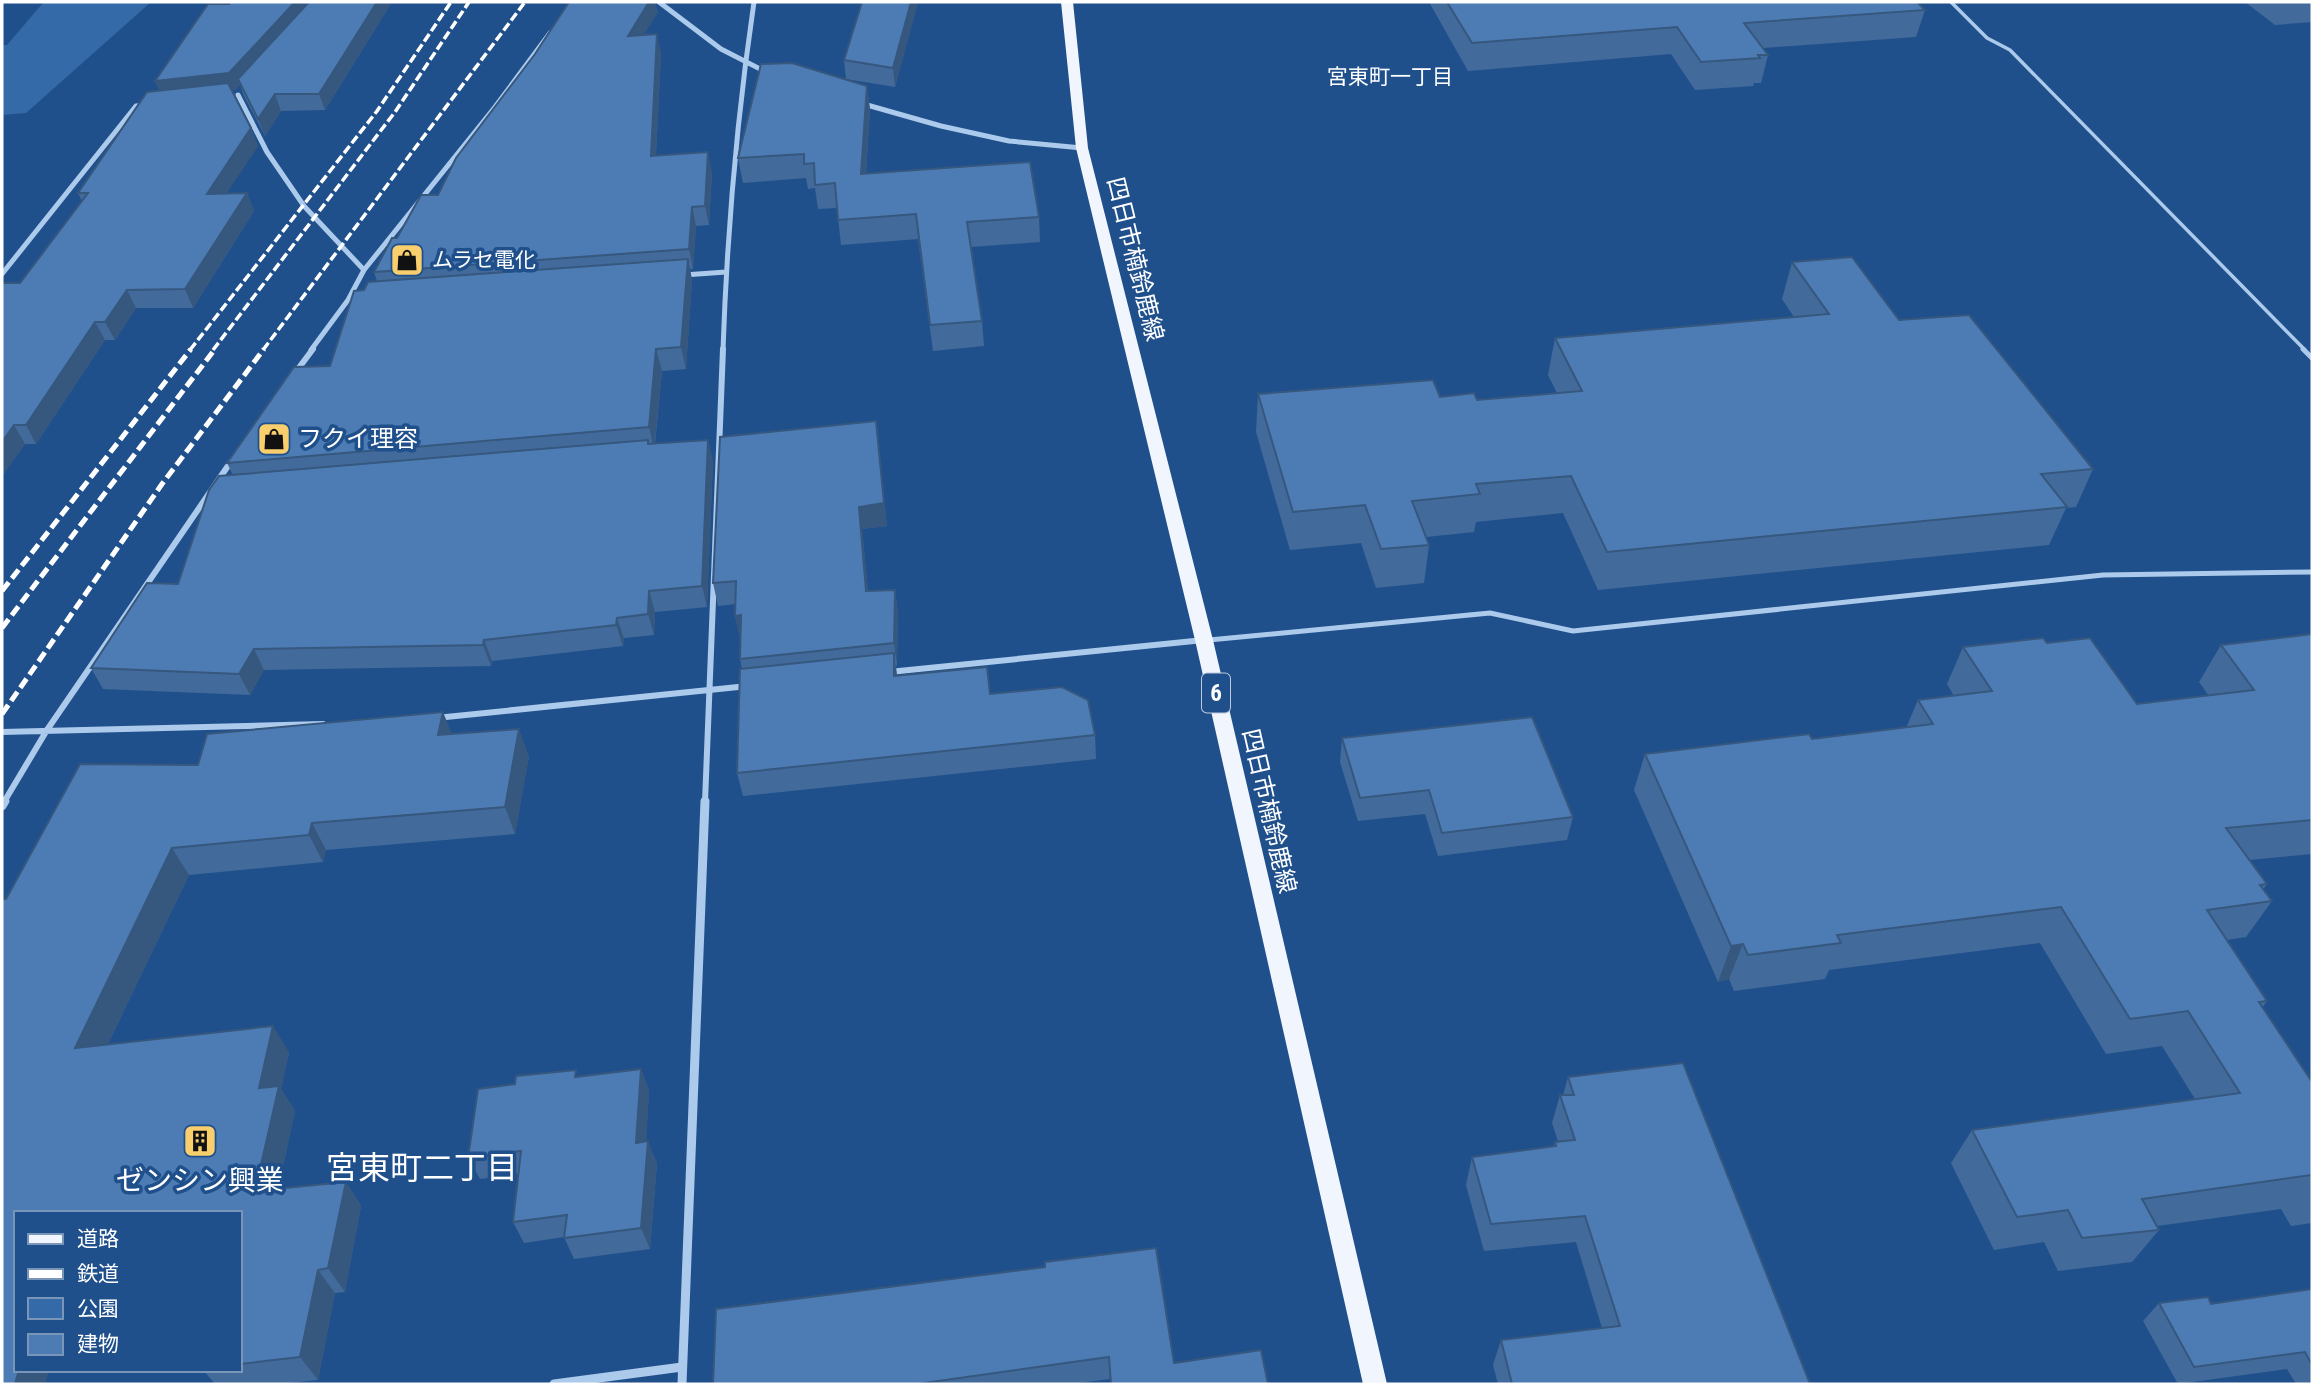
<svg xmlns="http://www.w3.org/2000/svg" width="2314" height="1386" font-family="'Roboto Condensed','Noto Sans JP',sans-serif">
<rect width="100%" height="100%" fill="#20508b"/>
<path fill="#346aa8" d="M2,2H151L26,113L2,115V45H7L43,3Z"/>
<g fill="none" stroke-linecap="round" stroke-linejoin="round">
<path stroke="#accaeb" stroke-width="3.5" d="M1951,2L1987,38L2010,50L2305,350"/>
<path stroke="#accaeb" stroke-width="5" d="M2303,349L2312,358
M1209,640L1490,613L1573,631L2103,575L2312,572"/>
<path stroke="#accaeb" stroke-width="5" d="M659,2L721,49L766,72
M238,95L267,152L304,206L364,270
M860,103L941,126L1009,141L1082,148
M2,274L136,106L146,105
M684,275L726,272
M311,350L348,300L364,270L495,107L550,33
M723,350C727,234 737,117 754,2"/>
<path stroke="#accaeb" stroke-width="6" d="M295,373L313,349
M889,672L1204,640
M436,718L748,686
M2,732L323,724
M4,802L47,730L232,460
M705,802L723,349"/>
<path stroke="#accaeb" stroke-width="9" d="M2,806L5,801
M554,1384L682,1367
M682,1384L705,801"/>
<path fill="#f1f6fe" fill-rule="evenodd" d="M1061,2H1073L1088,148L1213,640L1387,1384H1363L1195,640L1076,148Z"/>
<path stroke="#fff" stroke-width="3.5" stroke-dasharray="9 3.5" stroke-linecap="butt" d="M190,350L377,111L451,2
M213,350L395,112L469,2
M263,350L525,2"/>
<path stroke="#fff" stroke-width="5" stroke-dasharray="11 5" stroke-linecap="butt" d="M2,591L191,349
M2,628L215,349
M2,714L162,484L264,349"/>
</g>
<path fill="#426b9b" d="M230,2H392L325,110L281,111L265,136L244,96L240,85L235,90H232L258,146L226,193H247L254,211L193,308H136L115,340H105L36,444H25L2,476L20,283L82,201L78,193L159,90L155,81Z
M862,2H918L895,87L846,79L867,86L870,110L866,174L1039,217L1040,242L971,247L982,321L984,346L933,351L918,239L841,245L837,208L818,209L815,188L808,189L806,178L743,183L738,158L846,79L844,60Z
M1429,2H1917L1925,10L1916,37L1763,48L1768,55L1761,83H1754L1753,86L1695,90L1671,54L1468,71Z
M2245,2H2312V22L2275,25Z
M658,12L643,35L661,53L656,155L712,172L709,225L696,226L693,269H690L692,280L686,369L662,371L655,444L713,460L707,607L655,612L654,635L624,638L623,646L492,661L491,666L264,670L250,695L103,689L91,668L178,584L233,475L227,463L330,366L364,290L377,281L374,272L397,238L438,195Z
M1792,262L1899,320L2093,469L2076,507L2066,508L2049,545L1598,590L1563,513L1476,522L1474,532L1426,537L1429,545L1424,583L1376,588L1361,543L1290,550L1256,432L1258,394L1440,397L1477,400L1557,393L1548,375L1555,338L1794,317L1782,299Z
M876,421L887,526L862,529L868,591L895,590L898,612L897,665L896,666L897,676L990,694L1095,735L1096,759L743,796L737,773L742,669L740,659V637L735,616L736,604L718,606L713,583Z
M2312,634V854L2249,860L2267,884L2263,890L2272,901L2246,937L2227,940L2267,1001L2262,1008L2312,1082V1223L2291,1226L2281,1209L2157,1226L2159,1230L2132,1262L2058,1271L2044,1242L1994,1250L1951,1163L1972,1130L2195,1099L2162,1046L2106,1054L2040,943L1829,970L1825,979L1734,991L1729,979L1718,982L1634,790L1645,754L1812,739L1906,728L1918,700L1954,696L1947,684L1963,647L2047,643L2137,704L2209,696L2199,682L2221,645Z
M452,734L529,756L515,834L326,850L323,862L189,875L108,1044L289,1052L281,1089L295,1111L278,1189L346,1182L361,1206L345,1292L335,1293L318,1380L279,1384H215L203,1370H240V1213H16L2,1384L6,899L198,765Z
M1342,738L1573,817L1567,840L1438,856L1425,814L1358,821L1340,762Z
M641,1069L649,1091L646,1141L657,1163L650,1249L574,1259L564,1237L524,1243L513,1222L518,1174L480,1179L468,1158L578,1076Z
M1568,1077L1810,1384H1498L1493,1365L1501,1340L1602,1328L1576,1242L1484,1251L1466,1185L1472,1157L1553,1147L1555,1142L1558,1141L1552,1123L1560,1095H1563Z
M2312,1289V1384H2296L2287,1369L2178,1384L2143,1321L2159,1303L2211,1304Z
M716,1309L1174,1363L1268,1384H1110V1379L1071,1384H713Z"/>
<path fill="#36577e" d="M295,2H315L238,79L240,85L235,90L162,98L155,81Z
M377,2H392L325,110L319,94Z
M649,2H655L658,12L632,54L628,36Z
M911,2H918L895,87L893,68Z
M657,34L661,53L655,175L651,156Z
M867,86L870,110L864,199L861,174Z
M275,94L281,111L265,136L258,119Z
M251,128L258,146L214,212L207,194Z
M708,152L712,172L709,225L705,206Z
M247,193L254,211L193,308L185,289Z
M692,207L696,226L693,269L689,249Z
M688,259L692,280L686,369L681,347Z
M127,290L136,308L115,340L105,322Z
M95,322L105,340L36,444L26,425Z
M656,349L662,371L654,449L649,427Z
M876,421L887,526L862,529L870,613L866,591L859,507Z
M14,425L25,444L2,476V442Z
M708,440L713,460L707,607L702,586Z
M895,590L898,612L897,665L894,643Z
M649,591L655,612L654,635L648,614Z
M741,615L740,638L735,616Z
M617,618L624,638L623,646L616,625Z
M484,640L492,661L491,666L483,645Z
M254,649L264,670L250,695L239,674Z
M894,653L897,677L894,676Z
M443,712L454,739L438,735Z
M519,729L529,756L515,834L505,807Z
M312,823L326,850L323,862L309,835Z
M172,848L189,875L94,1073L75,1048Z
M1743,944L1729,979L1718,982L1731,946Z
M273,1026L289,1052L281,1089L295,1111L272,1215L255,1191L259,1088Z
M641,1069L649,1091L645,1164L636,1143Z
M648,1141L657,1163L650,1249L641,1228Z
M346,1182L361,1206L345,1292L328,1268Z
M318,1270L335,1293L318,1380L300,1357Z
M19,1370H49L45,1384H15Z"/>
<path fill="#4d7cb4" stroke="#36577e" stroke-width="2" d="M230,2H295L229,73L155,81L208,4H229Z
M309,2H377L319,94H275L258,119L238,79Z
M569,2H649L628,36L657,34L651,156L708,152L705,206L692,207L689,249L374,272L392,238H397L421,195H438L456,158L535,54Z
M862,2H911L893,68L844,60Z
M1447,2H1917L1925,10L1744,23L1768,55H1758L1760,58L1701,62L1677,27L1472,43Z
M792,63L867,86L861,174L1030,162L1039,217L967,222L982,321L930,325L916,214L838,220L835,183L815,185L814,163L804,164V154L738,158L761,64Z
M228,83L251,128L207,194L247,193L185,289L127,290L105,322H95L26,425H14L2,442V283H20L88,193H78L147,92Z
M1852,257L1899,320L1969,315L2093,469L2041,474L2067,507L1607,552L1571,476L1476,484L1480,494L1412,501L1429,545L1381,549L1365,505L1293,512L1258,394L1433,380L1440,397L1474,393L1477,400L1582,391L1555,338L1829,314L1792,262Z
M688,259L681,347L656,349L649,427L227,463L294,367L330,366L354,291L364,290L368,282Z
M876,421L884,503L859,507L866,591L895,590L894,643L740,659L741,615L735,616L736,581L713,583L720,437Z
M648,440V444L708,440L702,586L649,591L648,614L617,618L616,625L484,640L483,645L254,649L239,674L91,668L147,583L178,584L209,490L219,476Z
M2312,634V820L2226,828L2267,884L2260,885L2272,901L2207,910L2267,1001L2259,1002L2312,1082V1177L2311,1175L2142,1199L2159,1230L2082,1238L2068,1210L2017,1217L1972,1130L2240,1093L2188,1011L2130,1019L2061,907L1837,935L1841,943L1748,955L1743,944L1731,946L1645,754L1809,734L1812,739L1933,724L1918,700L1992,691L1963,647L2043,638L2047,643L2090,638L2137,704L2254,690L2221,645Z
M894,653V676L987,667L990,694L1062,687L1088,700L1095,735L737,773L740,669Z
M443,712L438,735L519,729L505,807L312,823L309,835L172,848L75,1048L273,1026L259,1088L279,1086L255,1191L346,1182L328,1268L318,1270L300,1357L240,1364V1213H16V1370H19L15,1384H2V899H6L80,764L198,765L207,734Z
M1532,717L1573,817L1442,833L1429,790L1360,798L1342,738Z
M1683,1063L1810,1384H1512L1501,1340L1620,1326L1585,1216L1491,1224L1472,1157L1556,1146L1555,1142L1575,1140L1560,1095H1574L1568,1077Z
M641,1069L636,1143L648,1141L641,1228L564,1238L567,1215L513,1222L521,1151L468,1158L478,1089L515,1084L516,1076L576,1070L575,1077Z
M1156,1248L1174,1363L1261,1350L1268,1384H1111L1109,1357L917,1384H713L716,1309L1045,1267V1262Z
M2312,1289V1365L2305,1352L2194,1367L2159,1303L2208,1297L2211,1304Z"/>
<defs>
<symbol id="shop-square" viewBox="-11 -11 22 22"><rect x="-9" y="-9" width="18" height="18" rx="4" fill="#f9ce6d" stroke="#20508b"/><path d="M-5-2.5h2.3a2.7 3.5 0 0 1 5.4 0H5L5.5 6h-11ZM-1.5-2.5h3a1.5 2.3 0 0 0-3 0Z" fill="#111"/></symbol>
<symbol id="building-square" viewBox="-11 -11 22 22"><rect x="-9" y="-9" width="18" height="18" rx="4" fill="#f9ce6d" stroke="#20508b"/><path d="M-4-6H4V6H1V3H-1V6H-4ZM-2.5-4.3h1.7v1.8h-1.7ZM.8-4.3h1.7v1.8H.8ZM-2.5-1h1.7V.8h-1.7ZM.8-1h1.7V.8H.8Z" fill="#111"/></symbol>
</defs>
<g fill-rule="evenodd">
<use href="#shop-square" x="388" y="241" width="38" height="38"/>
<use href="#shop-square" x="255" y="420" width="38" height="38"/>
<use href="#building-square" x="181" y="1122" width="38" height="38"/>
</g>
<g text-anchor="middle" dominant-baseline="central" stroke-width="7" stroke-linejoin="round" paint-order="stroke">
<g font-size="21" fill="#fff" stroke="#20508b">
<text x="1390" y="77">宮東町一丁目</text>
</g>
<g font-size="21" fill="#fff" stroke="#20508b" text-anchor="start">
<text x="432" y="260">ムラセ電化</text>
</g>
<rect fill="#20508b" stroke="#bccadc" stroke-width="2" x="1202" y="673.5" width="28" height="39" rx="5"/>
<g font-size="23" font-weight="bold" fill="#fff">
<text x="1216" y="693">6</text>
</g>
<g font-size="24" fill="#fff" stroke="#20508b">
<text transform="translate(1135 259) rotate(76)">四日市楠鈴鹿線</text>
<text transform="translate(1269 811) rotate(77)">四日市楠鈴鹿線</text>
</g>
<g font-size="24" fill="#fff" stroke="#20508b" text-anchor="start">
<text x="298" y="439">フクイ理容</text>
</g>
<g font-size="28" fill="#fff" stroke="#20508b">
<text x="200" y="1180">ゼンシン興業</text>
</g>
<g font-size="32" fill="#fff" stroke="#20508b">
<text x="422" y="1168">宮東町二丁目</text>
</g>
</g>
<rect width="2314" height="1386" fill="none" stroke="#ffffff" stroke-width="7"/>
<rect x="14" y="1211" width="228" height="161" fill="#20508b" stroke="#7996b9" stroke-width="2"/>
<rect x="28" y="1234" width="35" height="10" fill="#f1f6fe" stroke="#7996b9" stroke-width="2"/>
<text x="77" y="1246" font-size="21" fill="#ffffff">道路</text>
<rect x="28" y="1269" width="35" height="10" fill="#ffffff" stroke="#7996b9" stroke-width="2"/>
<text x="77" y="1281" font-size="21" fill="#ffffff">鉄道</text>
<rect x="28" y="1298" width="35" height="21" fill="#346aa8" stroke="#7996b9" stroke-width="2"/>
<text x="77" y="1316" font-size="21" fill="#ffffff">公園</text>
<rect x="28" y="1334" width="35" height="21" fill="#4d7cb4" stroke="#7996b9" stroke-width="2"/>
<text x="77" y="1351" font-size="21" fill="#ffffff">建物</text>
</svg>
